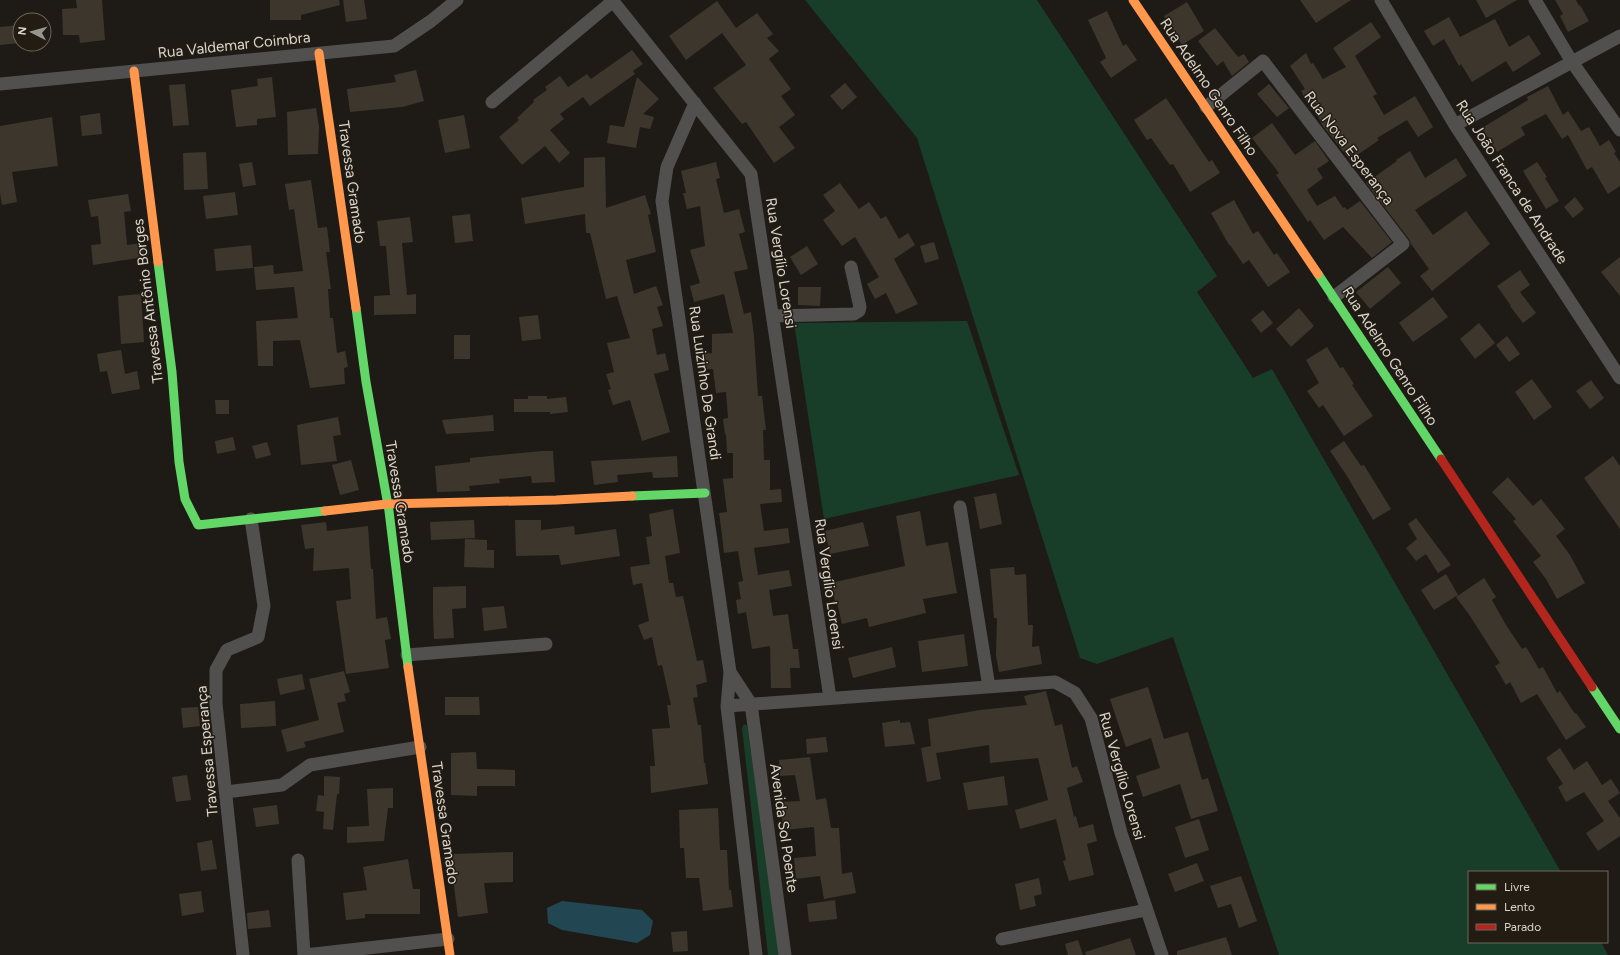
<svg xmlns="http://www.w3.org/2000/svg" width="1620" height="955" font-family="Figtree,sans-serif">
<rect width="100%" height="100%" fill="#1e1b16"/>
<path fill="#183e2a" d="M805,0H1037L1217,276L1197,292L1253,378L1272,369L1561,872H1469V942H1601L1608,955H1279L1173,637L1097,664L1080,658L917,138Z
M967,321L1019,475L824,519L794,323Z
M744,724L747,726L781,955H768L742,728Z"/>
<path fill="#234752" d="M562,901L642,910L653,921L650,935L637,943L562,930L548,923L547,908Z"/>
<path fill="#3d362c" d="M76,0H102L105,40L80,43L79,35H63L62,9L77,8Z
M270,0H339L340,5L301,15V20H270Z
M343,0H364L367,19L346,22Z
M1300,0H1351L1316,23Z
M1476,0H1517L1486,18Z
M1555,0H1576L1579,6L1580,5L1589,21L1568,32L1560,16L1563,14Z
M717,1L736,28L757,13L773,34L767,38L779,51L769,59L791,89L781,96L795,115L779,127L795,148L774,163L746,122L742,124L713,88L746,65L722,33L686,60L669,36Z
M1187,2L1204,31L1182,45L1164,16Z
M1107,11L1123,46L1126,44L1137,60L1111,78L1100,62L1106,58L1088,20Z
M1449,17L1460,37L1495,19L1509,47L1529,35L1541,54L1513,72L1506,61L1472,82L1461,64L1459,66L1444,39L1433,46L1424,31Z
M1371,22L1381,37L1355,56L1377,94L1373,96L1384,115L1415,96L1433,127L1418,137L1407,120L1377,138L1379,140L1350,160L1322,125L1312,101L1308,104L1301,91L1305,89L1290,66L1306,53L1311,64L1313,63L1323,79L1346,67L1333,48Z
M20,25V43L0,45V27Z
M1215,28L1238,57L1244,54L1249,62L1232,76L1223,61L1217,66L1198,41Z
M632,50L643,64L633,71L635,74L590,106L583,97L560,114L564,119L550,130L570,153L559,163L545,146L522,165L499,137L519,120L517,118L534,102L533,100L547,90L545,87L560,76L568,87L587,74L591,79Z
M416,70L424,101L402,107L350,112L347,89L396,82L394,75Z
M272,77L276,117L257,119V125L236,127L231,90L258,86L257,79Z
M637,77L659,99L643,114L654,117L650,129L640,127L636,148L607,143L610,125L624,127Z
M845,83L857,97L842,110L830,96Z
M185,84L189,125L173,126L169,85Z
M1269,84L1289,108L1277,117L1257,94Z
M1548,86L1563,115L1568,111L1581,131L1589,127L1600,146L1609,140L1616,152L1614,153L1620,162V186L1608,194L1592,167L1587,170L1568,135L1562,139L1546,114L1521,127L1525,135L1497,152L1482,128L1528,100L1527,97Z
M1166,98L1209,162L1212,160L1220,173L1190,192L1173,164L1170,165L1151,138L1147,140L1134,120Z
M316,108L319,127L318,154L288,155L287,112Z
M100,113L102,134L82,136L80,116Z
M464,115L470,148L445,153L438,120Z
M52,117L58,166L12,172L17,202L2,205L0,193V126Z
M1272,123L1295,155L1315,141L1329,161L1317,169L1323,178L1307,190L1317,206L1335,196L1343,208L1345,207L1347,210L1360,201L1392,242L1372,258L1343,227L1324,240L1310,220L1308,222L1276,175L1279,173L1252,138Z
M1410,151L1425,178L1456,158L1467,176L1415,210L1433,235L1466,211L1490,244L1432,291L1420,276L1429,269L1411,244L1409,239L1366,183L1397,161L1396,160Z
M206,152L208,189L184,190L183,153Z
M605,157L606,208L645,195L651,214L648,215L656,252L626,260L634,294L656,286L663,305L657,307L663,326L652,329L657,355L665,353L669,370L654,374L670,432L642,441L630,400L613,405L608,390L611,389L606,374L614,372L607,343L630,338L617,296L606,299L590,233H586L585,214L525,224L521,198L584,187V158Z
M252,162L256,185L243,187L239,164Z
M716,162L720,178L716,179L724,213L739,209L745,232L739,234L748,269L734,272L744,314L751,312L754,336L758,396H762L766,430H763L764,460H770V490L781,489L782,502L760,504L764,531L788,528L790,543L754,548L758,575L789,570L792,586L769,590L773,616L788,614L793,649H798L800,668H790L791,688H771L770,646L752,649L746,612L738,614L736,600L741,599L738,582L743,581L738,551L724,553L722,535L719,513L727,512L723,479L733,478V453H727L726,434L725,435L723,419L728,418L726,392L716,393L713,369H704L703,354L712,353V334L733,333L724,294L694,302L690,286L700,283L690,250L705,246L700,206L687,209L683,193H686L681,171Z
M1537,162L1547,177L1545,178L1559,201L1546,209L1523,171Z
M311,180L318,228L327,227L330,252H326L331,289H328L330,318H333L337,353L345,351L348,367L344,368L345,384L310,388L300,340L273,341V366H258L256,321L298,318L294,287L256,290L254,267L273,265L274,274L303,271L294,209L289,210L285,184Z
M840,183L859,209L869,202L881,219L886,216L899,239L908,233L915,245L894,259L918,304L896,314L886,293L875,299L867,284L879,277L855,237L842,246L823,220L835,211L823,195Z
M235,192L238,215L206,219L203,196Z
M128,194L131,211L124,212L127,245L142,243L144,257L93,265L91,245L101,244L98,216L91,217L88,200Z
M1575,197L1584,209L1573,218L1564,207Z
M1234,200L1253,234L1258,231L1274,255L1277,253L1290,272L1268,287L1249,260L1243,264L1230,245H1229L1211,213Z
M470,214L473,241L455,243L452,216Z
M410,217L413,242L402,243L407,295L416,294V314L374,315V296L390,295L386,246H380L377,221Z
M934,242L939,259L925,263L920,246Z
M251,245L253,268L216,271L214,249Z
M807,246L818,264L801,275L790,257Z
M1620,257V296L1601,272Z
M1388,267L1401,283L1370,309L1356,292Z
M1520,270L1530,285L1520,292L1536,313L1523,323L1510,306H1511L1497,286Z
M798,287H821L820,306L798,305Z
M141,294L144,342L121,344L118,296Z
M1433,297L1448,317L1413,342L1399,323Z
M1299,308L1314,326L1291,347L1276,329Z
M1263,310L1273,323L1261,333L1251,320Z
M538,315L541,339L522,341L519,317Z
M1479,323L1495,343L1475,359L1460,339Z
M454,335H470V359H454Z
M1507,336L1520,354L1509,362L1496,345Z
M1327,347L1340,368L1343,367L1354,384L1352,385L1373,416L1344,436L1323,405L1319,408L1307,391L1319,383L1306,360Z
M121,350L125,374L137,371L140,389L112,394L107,371L100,372L97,354Z
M1532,379L1552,407L1534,420L1515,392Z
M1591,380L1604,398L1590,409L1576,391Z
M528,396H547V399L566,397L568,412L550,414V412H514V399H528Z
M215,400H229V414H216Z
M493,415L494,431L446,434L442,420Z
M338,417L341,435L333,436L337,461L301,465L297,425Z
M233,437L236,450L217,454L215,441Z
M1344,441L1361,466L1364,465L1391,509L1373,520L1347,476L1330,451Z
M267,442L271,455L256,459L252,446Z
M542,451H553L555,482L532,483L531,476L499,479L500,483L469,486L470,491L437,492L435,466L470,462V458Z
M677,456L678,477L653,478L652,472L617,475L618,482L594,485L591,461Z
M1613,456L1620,466V529L1584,478Z
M351,460L359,490L340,495L332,465Z
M1508,477L1533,506L1541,499L1565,529L1556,536L1570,555L1585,583L1557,599L1546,579L1533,562L1541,556L1513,521L1516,519L1492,492Z
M996,493L1002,524L980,529L974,497Z
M673,509L680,553L665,556L669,583H673L676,597L683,596L697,661L703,660L707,682L696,685L698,697L693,698L698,725H701L704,763H705L708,784L651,793L650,766H655L652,729L670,728L667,705H671L662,665L658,666L652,637L644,640L638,625L649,621L642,583L633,585L630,567L650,564L646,537L652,536L649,514Z
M920,511L926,546L948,542L957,593L923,599L926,613L869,627L867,618L842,624L837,602H835L831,583L905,566L896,516Z
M1416,518L1451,565L1438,573L1426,554L1416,561L1406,548L1417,539L1408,524Z
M474,520L475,538L431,540L430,522Z
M515,520H541V530L574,526L575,535L616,529L620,556L561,565L559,555L516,556Z
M326,522L327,531L368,526L371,569H373L376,619L387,617L391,639L385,640L389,668L346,674L336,601L351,599L349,568L313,571L314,548L305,549L301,525Z
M863,522L869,546L830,554L825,531Z
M465,539L487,540V550H494V568L464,567Z
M1014,567L1015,575L1026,574L1028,625H1033L1032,647L1039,646L1042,664L999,672L996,656L997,618H994L990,569Z
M1446,574L1458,595L1434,610L1421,590Z
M1484,578L1496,597L1492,600L1506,625L1522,649L1526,647L1539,669L1543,667L1557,693L1560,691L1575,714L1576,713L1586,727L1566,740L1537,694L1521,703L1510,682L1506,685L1495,666L1500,663L1470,616L1456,597Z
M466,586V608L452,609L454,638L434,639L433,614V587Z
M504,606L507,628L484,631L482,608Z
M964,634L968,666L922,672L918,641Z
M892,647L896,667L853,678L848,658Z
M344,671L350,692L344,694L346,701L337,703L344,732L304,742L306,747L287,752L281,730L319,720L309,679Z
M302,674L305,689L280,695L277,679Z
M1148,687L1164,739L1188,732L1202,780L1208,778L1218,811L1191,819L1180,784L1143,797L1136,776L1160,768L1151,738L1126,747L1110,699Z
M1046,691L1055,726L1062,724L1072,768L1077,766L1083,782L1067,788L1074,817L1076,816L1079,828L1093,824L1097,841L1087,844L1094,875L1069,881L1063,861L1066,860L1056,819L1020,829L1015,810L1048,800L1038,758L990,763L989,745L936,753L941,779L927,782L921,748L931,746L928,719L980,710L1027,705L1024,696Z
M445,697H479L480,715H445Z
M275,701L276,726L241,728L240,704Z
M198,707L200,726L183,728L181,708Z
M900,720V723L910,722L915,744L885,747L882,723Z
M826,737L828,752L807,754L806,739Z
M1560,748L1574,770L1587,761L1602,785L1611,779L1620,793L1608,801L1620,818V836L1598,851L1586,833L1604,821L1584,792L1566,802L1558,787L1563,784L1546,758Z
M476,752L477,769L515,770V786H477V796L451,795V753Z
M810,757L816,800L826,798L831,828H839L842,874L852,872L856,893L824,899L820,876L796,879L794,858L816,856L814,827L783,830L781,802L800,801L795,775L780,776L779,760Z
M187,775L191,800L176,802L172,777Z
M324,776L340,777L339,794H337L333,830L323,829L324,812L316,811L318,795L324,796Z
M1004,776L1008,805L968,810L963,783Z
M393,788V808H388L384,841L347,843V827L369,826L367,789Z
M277,805L279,824L256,827L253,808Z
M718,808L720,850H727L729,890H731L733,907L703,911L699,878H686L684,848H680L679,810Z
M1199,819L1209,850L1185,858L1175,827Z
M212,840L217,869L201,871L197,843Z
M513,852V882L484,883L488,913L458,917L453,879V854Z
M408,859L413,889H420V914H365V918L346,920L343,893L367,890L363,867Z
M1197,863L1204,881L1175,892L1168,874Z
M1241,876L1257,921L1239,928L1231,904L1218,908L1210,886Z
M1039,878L1042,894L1034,896L1036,906L1020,910L1015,884Z
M201,891L204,912L182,916L179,894Z
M835,900L837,919L809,922L807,904Z
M269,910L271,927L248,929L247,913Z
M687,931L688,951L673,952L671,932Z
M1226,937L1232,955H1177V951Z
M1130,938L1136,955H1086L1085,952Z
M1078,940L1083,955H1068L1065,944Z"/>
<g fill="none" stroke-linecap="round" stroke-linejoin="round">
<path stroke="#52504f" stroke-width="13" d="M612,0L751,174L830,698
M1381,0L1455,125L1620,378
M1535,0L1572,62L1620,130
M0,84L394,46L431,21L457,0
M492,102L613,1
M695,103L667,167L662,201L730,672L727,706L756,955
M1206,107L1263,61L1403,244L1334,297
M1455,125L1620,36
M773,316L854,314L859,311L860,307L851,267
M960,507L989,687
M407,655L546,644
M730,672L751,704L785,955
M727,706L1055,682L1075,693L1091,718L1121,833L1162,955
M226,792L282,785L310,765L420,747
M298,860L304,955
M1002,939L1146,910
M243,955L216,704V670L227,650L258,637L264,606L251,519
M305,955L448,939"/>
<path stroke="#63d668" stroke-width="9" d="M158,262L172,372L179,462L185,499L198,525L325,511
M1318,274L1441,459
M356,308L366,382L389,511L408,667
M632,496L705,493
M1592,687L1620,729"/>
<path stroke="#ff974d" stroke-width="9" d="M1133,0L1318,274
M319,53L356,308
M134,71L158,262
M325,511L387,504L556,500L632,496
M408,667L450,955"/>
<path stroke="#b3261e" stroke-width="9" d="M1441,459L1592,687"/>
</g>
<g text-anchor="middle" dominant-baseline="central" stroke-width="3" stroke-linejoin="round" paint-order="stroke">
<g font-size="15" fill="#dad6cf" stroke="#221c12">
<text transform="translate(234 45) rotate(-6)">Rua Valdemar Coimbra</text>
<text transform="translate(1209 87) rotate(56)">Rua Adelmo Genro Filho</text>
<text transform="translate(1349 148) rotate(53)">Rua Nova Esperança</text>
<text transform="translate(352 182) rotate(82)">Travessa Gramado</text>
<text transform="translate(1512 182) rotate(57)">Rua João Franca de Andrade</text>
<text transform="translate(781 263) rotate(81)">Rua Vergílio Lorensi</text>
<text transform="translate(148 301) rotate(-97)">Travessa Antônio Borges</text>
<text transform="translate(1390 356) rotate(57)">Rua Adelmo Genro Filho</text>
<text transform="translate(705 383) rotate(82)">Rua Luizinho De Grandi</text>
<text transform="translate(400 502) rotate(81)">Travessa Gramado</text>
<text transform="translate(829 584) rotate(82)">Rua Vergílio Lorensi</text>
<text transform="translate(207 751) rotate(-95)">Travessa Esperança</text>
<text transform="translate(1122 776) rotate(74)">Rua Vergílio Lorensi</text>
<text transform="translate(445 823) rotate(82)">Travessa Gramado</text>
<text transform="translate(784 828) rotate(82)">Avenida Sol Poente</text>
</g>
</g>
<rect x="1468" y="871" width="140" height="72" fill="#221c12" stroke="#6c665e"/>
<rect x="1476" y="884" width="20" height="6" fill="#63d668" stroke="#6c665e"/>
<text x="1504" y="891" font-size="12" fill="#dad6cf">Livre</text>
<rect x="1476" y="904" width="20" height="6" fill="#ff974d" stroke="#6c665e"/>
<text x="1504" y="911" font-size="12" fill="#dad6cf">Lento</text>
<rect x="1476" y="924" width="20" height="6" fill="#b3261e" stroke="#6c665e"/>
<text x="1504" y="931" font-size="12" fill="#dad6cf">Parado</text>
<g transform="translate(32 32) rotate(276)"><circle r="19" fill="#221c12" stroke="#6c665e"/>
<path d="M0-3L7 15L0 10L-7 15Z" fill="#98958e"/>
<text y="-6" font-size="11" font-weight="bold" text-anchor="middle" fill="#dad6cf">N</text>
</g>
</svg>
